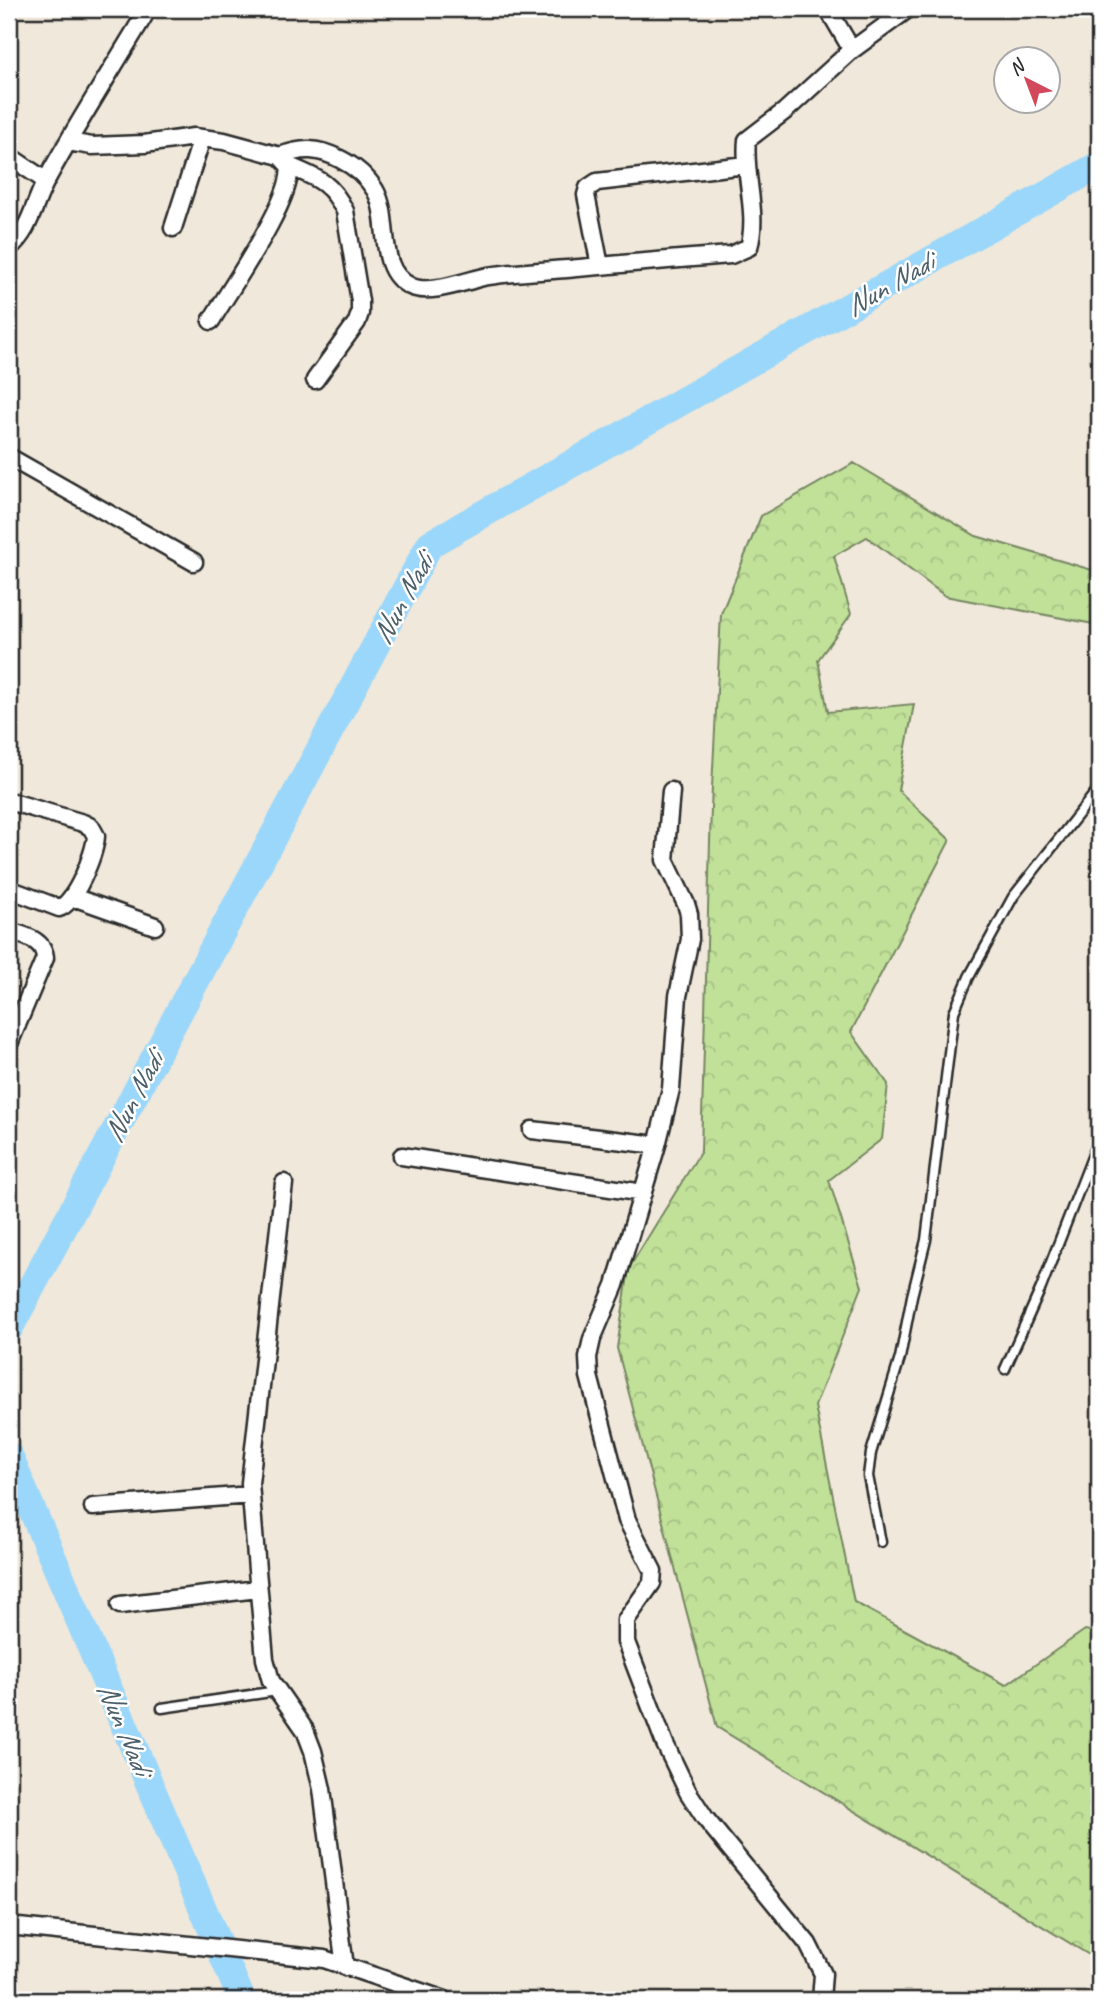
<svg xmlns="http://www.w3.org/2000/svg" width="1108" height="2009" font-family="Caveat,sans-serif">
<defs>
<pattern id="forest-crowns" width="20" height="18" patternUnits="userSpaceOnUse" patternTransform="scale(1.75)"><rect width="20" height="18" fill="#c1e199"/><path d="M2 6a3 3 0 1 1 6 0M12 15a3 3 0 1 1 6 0" fill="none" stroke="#a6c184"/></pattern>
</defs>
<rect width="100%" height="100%" fill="#f0e8da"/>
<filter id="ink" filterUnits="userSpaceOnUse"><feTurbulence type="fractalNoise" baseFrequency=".0143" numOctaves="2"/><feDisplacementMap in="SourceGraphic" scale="14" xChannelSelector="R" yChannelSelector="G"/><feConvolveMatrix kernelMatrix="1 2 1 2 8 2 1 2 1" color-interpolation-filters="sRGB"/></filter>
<g filter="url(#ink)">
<path fill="url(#forest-crowns)" stroke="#768662" stroke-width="2" d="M854,463L976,536L1099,572V625L945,596L867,537L834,556L851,614L818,660L828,712L914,704L898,790L950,840L851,1032L888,1084L882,1139L829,1180L862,1287L815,1406L854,1602L1006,1685L1085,1630L1099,1633V1961L717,1727L617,1348L629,1268L701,1151L711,807L721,614L761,516Z"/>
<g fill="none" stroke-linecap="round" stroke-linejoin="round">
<path stroke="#9ad7fb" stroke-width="28" d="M9,1329L430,544L1099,165
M9,1456L242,2000"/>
<defs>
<path id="lane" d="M1005,1369L1041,1288L1099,1139
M881,1542L868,1476L871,1453L900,1358L912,1296L926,1240L954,1012L969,977L1013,897L1099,788
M162,1708L277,1691"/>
<path id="street" d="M828,9L852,50
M68,142L92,146L144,144L194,137L224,141L280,156L289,166C295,197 229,290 211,321
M9,156L46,181
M280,156C303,147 318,148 340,159C354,166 367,177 375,190C392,219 375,269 410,286C429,296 468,280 488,276C514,272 541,271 567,269C622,264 676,259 731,255L749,247C759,213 743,175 747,140L785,111L852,50L908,9
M289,166C317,178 331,182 345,211L360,301V313L357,322L315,380
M173,228L202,138
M9,248C31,230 34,201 48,177C79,120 115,65 148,9
M600,266L586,195L588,188L597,182L746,165
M9,457L194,562
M671,791L665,860L686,904L689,914L690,939L678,996L671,1089L657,1145L615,1285L592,1339L588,1357L589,1376L627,1520L653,1571L652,1583L626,1620V1642L665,1744L688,1792L705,1818L808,1944L823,1974L821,2000
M9,801L83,823L91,827L96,836C95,853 75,904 59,908L9,889
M73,897L155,926
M9,931C24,936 44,939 45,958L9,1044
M532,1130L657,1145
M402,1156L643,1193
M284,1183L250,1483L257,1570L265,1659L271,1681L305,1730L313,1751L322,1789L345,1967
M93,1507L251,1495
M120,1605L258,1589
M9,1926L324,1959L445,2000"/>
</defs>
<use href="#lane" stroke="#2b2b2b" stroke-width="13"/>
<use href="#street" stroke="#2b2b2b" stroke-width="21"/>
<use href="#lane" stroke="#fff" stroke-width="8"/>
<use href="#street" stroke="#fff" stroke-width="16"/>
</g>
</g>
<g text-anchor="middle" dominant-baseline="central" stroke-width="5" stroke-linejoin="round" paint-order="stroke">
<g font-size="30" font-style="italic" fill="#4c5f69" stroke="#fff">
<text transform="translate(889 284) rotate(-30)">Nun Nadi</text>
<text transform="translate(402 599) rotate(-61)">Nun Nadi</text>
<text transform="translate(133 1097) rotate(-62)">Nun Nadi</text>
<text transform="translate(125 1728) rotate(67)">Nun Nadi</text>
</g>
</g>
<rect width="1108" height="2009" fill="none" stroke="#fff" stroke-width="35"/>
<rect x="18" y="18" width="1073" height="1974" fill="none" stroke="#2b2b2b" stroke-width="2.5" filter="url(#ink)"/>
<g transform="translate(1027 80) rotate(318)"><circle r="33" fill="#ffffff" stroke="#aaaaaa" stroke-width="2"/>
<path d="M0-5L12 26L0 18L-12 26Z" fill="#d1495b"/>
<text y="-10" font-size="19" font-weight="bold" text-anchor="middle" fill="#2b2b2b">N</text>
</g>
</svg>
